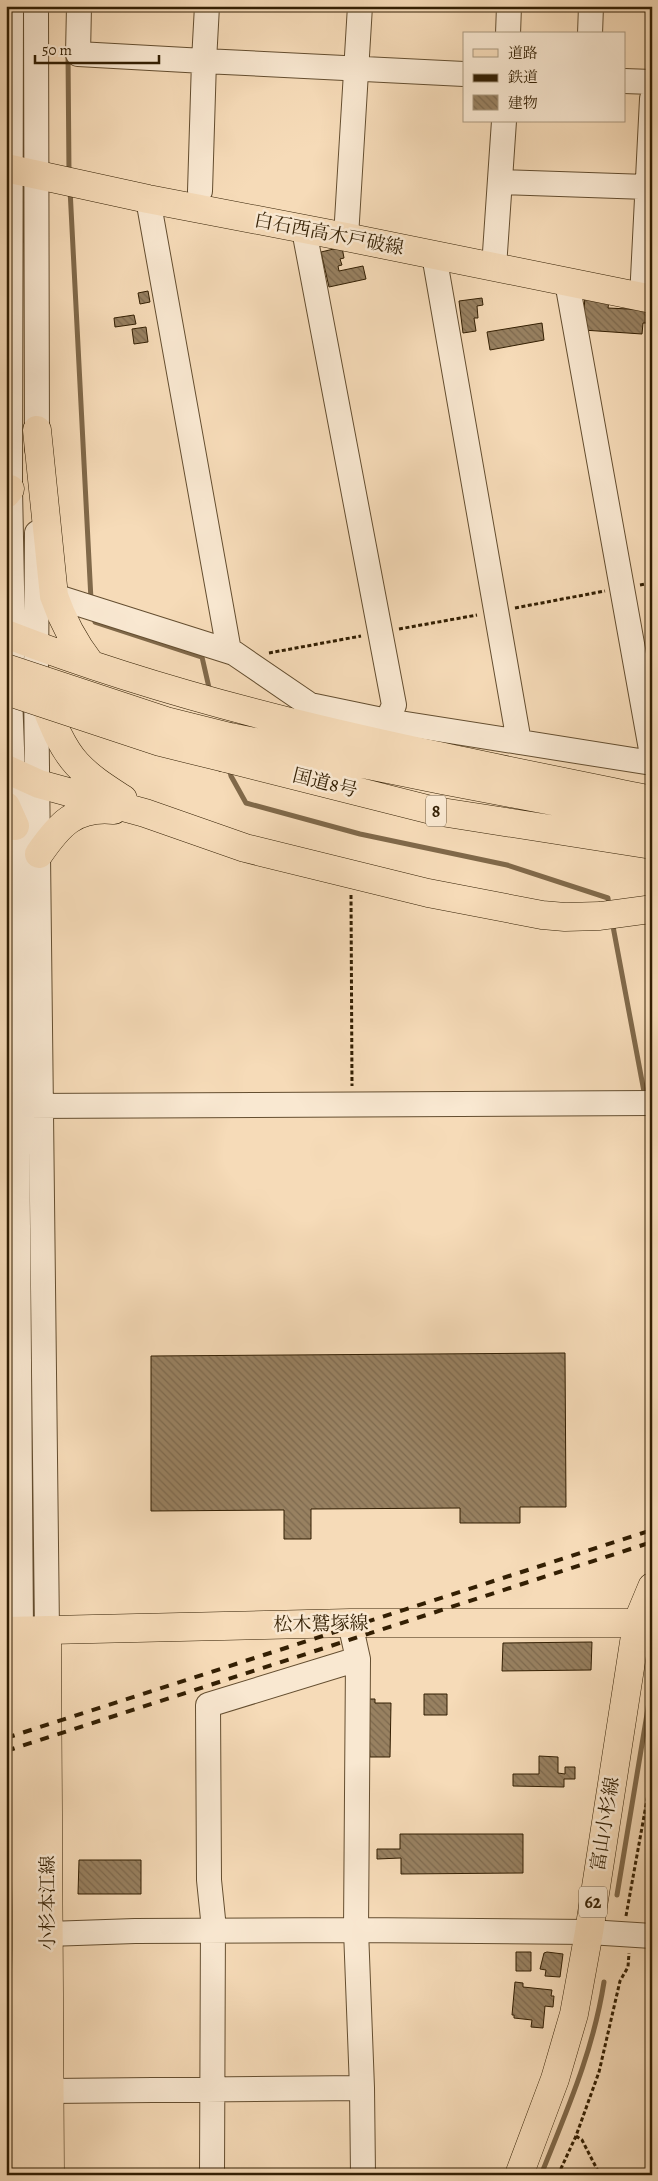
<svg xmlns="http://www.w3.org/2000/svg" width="658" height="2181" font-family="Alegreya,'Noto Serif JP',serif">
<defs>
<pattern id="building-back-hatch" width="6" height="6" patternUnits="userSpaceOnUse" patternTransform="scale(1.25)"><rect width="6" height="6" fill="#988161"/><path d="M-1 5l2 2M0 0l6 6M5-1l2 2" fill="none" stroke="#7d694e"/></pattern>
</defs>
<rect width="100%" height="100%" fill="#f6dbb8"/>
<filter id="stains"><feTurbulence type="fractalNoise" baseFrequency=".004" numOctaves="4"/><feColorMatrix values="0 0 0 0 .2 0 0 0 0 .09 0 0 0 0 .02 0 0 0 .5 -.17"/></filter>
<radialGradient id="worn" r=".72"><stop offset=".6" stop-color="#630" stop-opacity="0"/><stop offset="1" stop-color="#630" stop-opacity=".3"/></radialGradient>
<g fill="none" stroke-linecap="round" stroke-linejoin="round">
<path stroke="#80694a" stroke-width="5" d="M68,54L69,173
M70,189L91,600
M94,616L95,622L202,657L210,692
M229,768L231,776L246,803L360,834L507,865L608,898L609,906
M612,921L645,1097
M647,1108L652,1135
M617,1895L652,1684
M541,2175C567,2110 593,2052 604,1982"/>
</g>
<path fill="url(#building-back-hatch)" stroke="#331f03" d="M342,247L344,258L340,259L342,265L338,266L339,271L363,266L366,279L329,287L321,252Z
M148,291L150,302L140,304L138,293Z
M585,295L609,300L608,308L649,310V323H643L642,334L583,330Z
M482,298L483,305L477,306L478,318H474L476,331L463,333L459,301Z
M134,315L136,324L115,327L114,318Z
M542,323L544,340L490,350L487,332Z
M146,327L148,342L134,344L132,329Z
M565,1353L566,1507H520V1523H460V1508L311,1509V1539H284V1510L151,1511V1356Z
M592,1642L591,1670L502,1671L503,1643Z
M424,1694H447V1715H424Z
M367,1699H375V1703H391L390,1757H370Z
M539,1756L558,1757V1773L565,1774V1767H575V1779H564V1787L513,1786V1774H539Z
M400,1834H523V1873L401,1874V1858L377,1859V1849H400Z
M79,1860H141V1894H78Z
M516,1952H531V1971H516Z
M547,1952L563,1954L560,1977L545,1976L546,1970L540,1969L544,1953Z
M515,1982L523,1983V1987L552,1990L551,1996H554L553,2007L545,2006L543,2028L531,2027L532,2020L514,2018V2015H512Z"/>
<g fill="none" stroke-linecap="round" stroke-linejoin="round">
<defs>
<path id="minor" d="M11,6L10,489L13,636L10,696L15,826L21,1631
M36,6L37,449
M79,6L78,54L204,61L200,191
M207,6L204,61L464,74
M508,34L509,6
M590,34L591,6
M624,81L652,82
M500,182L647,187
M148,199L229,651
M304,230L394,705L387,721
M346,237L360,6
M434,255L519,742
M494,267L504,121
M567,282L652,755
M642,298L652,99
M37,533L36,682L47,1631
M54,596L234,653L310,705L387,721L652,763
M26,1106L652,1103
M350,1623L358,1659L356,1930L362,2088L363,2175
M48,1934L135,1931L356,1930L589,1932L652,1936
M49,2091L362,2088
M212,2175L213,1919L209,1880L208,1705L358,1659"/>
<path id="major" d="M6,168L148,199L346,237L652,299
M6,1631L350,1623H637
M21,1631L27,1931L23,2092L25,2175
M47,1631L50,2175
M519,2175L555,2079L574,2014L589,1932L637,1623L652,1587"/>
<path id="highway" d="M37,430L54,596C63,622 73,641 90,663
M6,494L10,489
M6,634C214,715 434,755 652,800
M38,687C48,711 59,745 77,764C90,778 106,788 123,799
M230,737L442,780L652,820
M225,758L435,811L652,845
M6,769L39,784L145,813L245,848L428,893L542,915L565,917L600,916L652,909
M6,806L15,826
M39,854C59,825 75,806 114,810"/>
</defs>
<use href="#minor" stroke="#644e30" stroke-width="26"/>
<use href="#major" stroke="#331f03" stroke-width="29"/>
<use href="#highway" stroke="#331f03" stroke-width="29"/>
<path stroke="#331f03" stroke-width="3" stroke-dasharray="4 2.5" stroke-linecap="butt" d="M640,585L652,583
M515,608L605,591
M399,629L477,615
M269,653L361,636
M351,895L352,1086
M626,1916L652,1772
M576,2136L582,2140L600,2175
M558,2175L576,2136L599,2072L620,1981L628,1967L629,1953"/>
<use href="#minor" stroke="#f9e8d1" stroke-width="24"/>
<use href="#major" stroke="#f6dbb8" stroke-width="28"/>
<use href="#highway" stroke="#f6dbb8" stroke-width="28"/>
<path stroke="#331f03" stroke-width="4" stroke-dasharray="9 9" stroke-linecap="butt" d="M6,1738L652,1530
M6,1751L652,1542"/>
<defs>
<path id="highway-bridge" d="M6,668L166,721L230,737
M6,691L160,742L225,758"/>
</defs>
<use href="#highway-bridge" stroke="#331f03" stroke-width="29" stroke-linecap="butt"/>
<use href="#highway-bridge" stroke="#f6dbb8" stroke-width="28"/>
</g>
<g text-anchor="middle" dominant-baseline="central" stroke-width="5" stroke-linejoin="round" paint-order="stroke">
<g fill="#f9e8d1" stroke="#6e5b41" stroke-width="1">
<rect x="426" y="795.5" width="20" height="31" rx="4"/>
<rect x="579" y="1886.5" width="28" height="31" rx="4"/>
</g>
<g font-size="18" font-weight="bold" fill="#331f03">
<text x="436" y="811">8</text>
<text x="593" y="1902">62</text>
</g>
<g font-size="19" fill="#331f03" stroke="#f9e8d1">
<text transform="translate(329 234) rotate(11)">白石西高木戸破線</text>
<text transform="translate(325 783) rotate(14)">国道8号</text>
<text transform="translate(321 1624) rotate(-1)">松木鷲塚線</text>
<text transform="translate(605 1824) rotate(-81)">富山小杉線</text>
<text transform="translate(48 1903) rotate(-90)">小杉本江線</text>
</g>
</g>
<rect width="658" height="2181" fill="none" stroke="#f6dbb8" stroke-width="25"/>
<rect x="8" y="8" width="643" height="2166" fill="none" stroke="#331f03" stroke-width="2.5"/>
<rect x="12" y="12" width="633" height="2156" fill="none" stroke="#331f03"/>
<rect x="463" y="32" width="162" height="90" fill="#f9e8d1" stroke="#aa987f"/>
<rect x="473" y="49" width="25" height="8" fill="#f6dbb8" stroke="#aa987f"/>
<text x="508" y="58" font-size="15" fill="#331f03">道路</text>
<rect x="473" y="74" width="25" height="8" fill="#331f03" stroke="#aa987f"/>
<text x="508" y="82" font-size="15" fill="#331f03">鉄道</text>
<rect x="473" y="95" width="25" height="15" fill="url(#building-back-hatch)" stroke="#aa987f"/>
<text x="508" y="108" font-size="15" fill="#331f03">建物</text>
<path d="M35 55v8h124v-8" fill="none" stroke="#331f03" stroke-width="2.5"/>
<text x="42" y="55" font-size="15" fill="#331f03" stroke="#f9e8d1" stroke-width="4" paint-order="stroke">50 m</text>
<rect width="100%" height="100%" filter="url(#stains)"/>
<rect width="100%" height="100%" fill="url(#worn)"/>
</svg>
